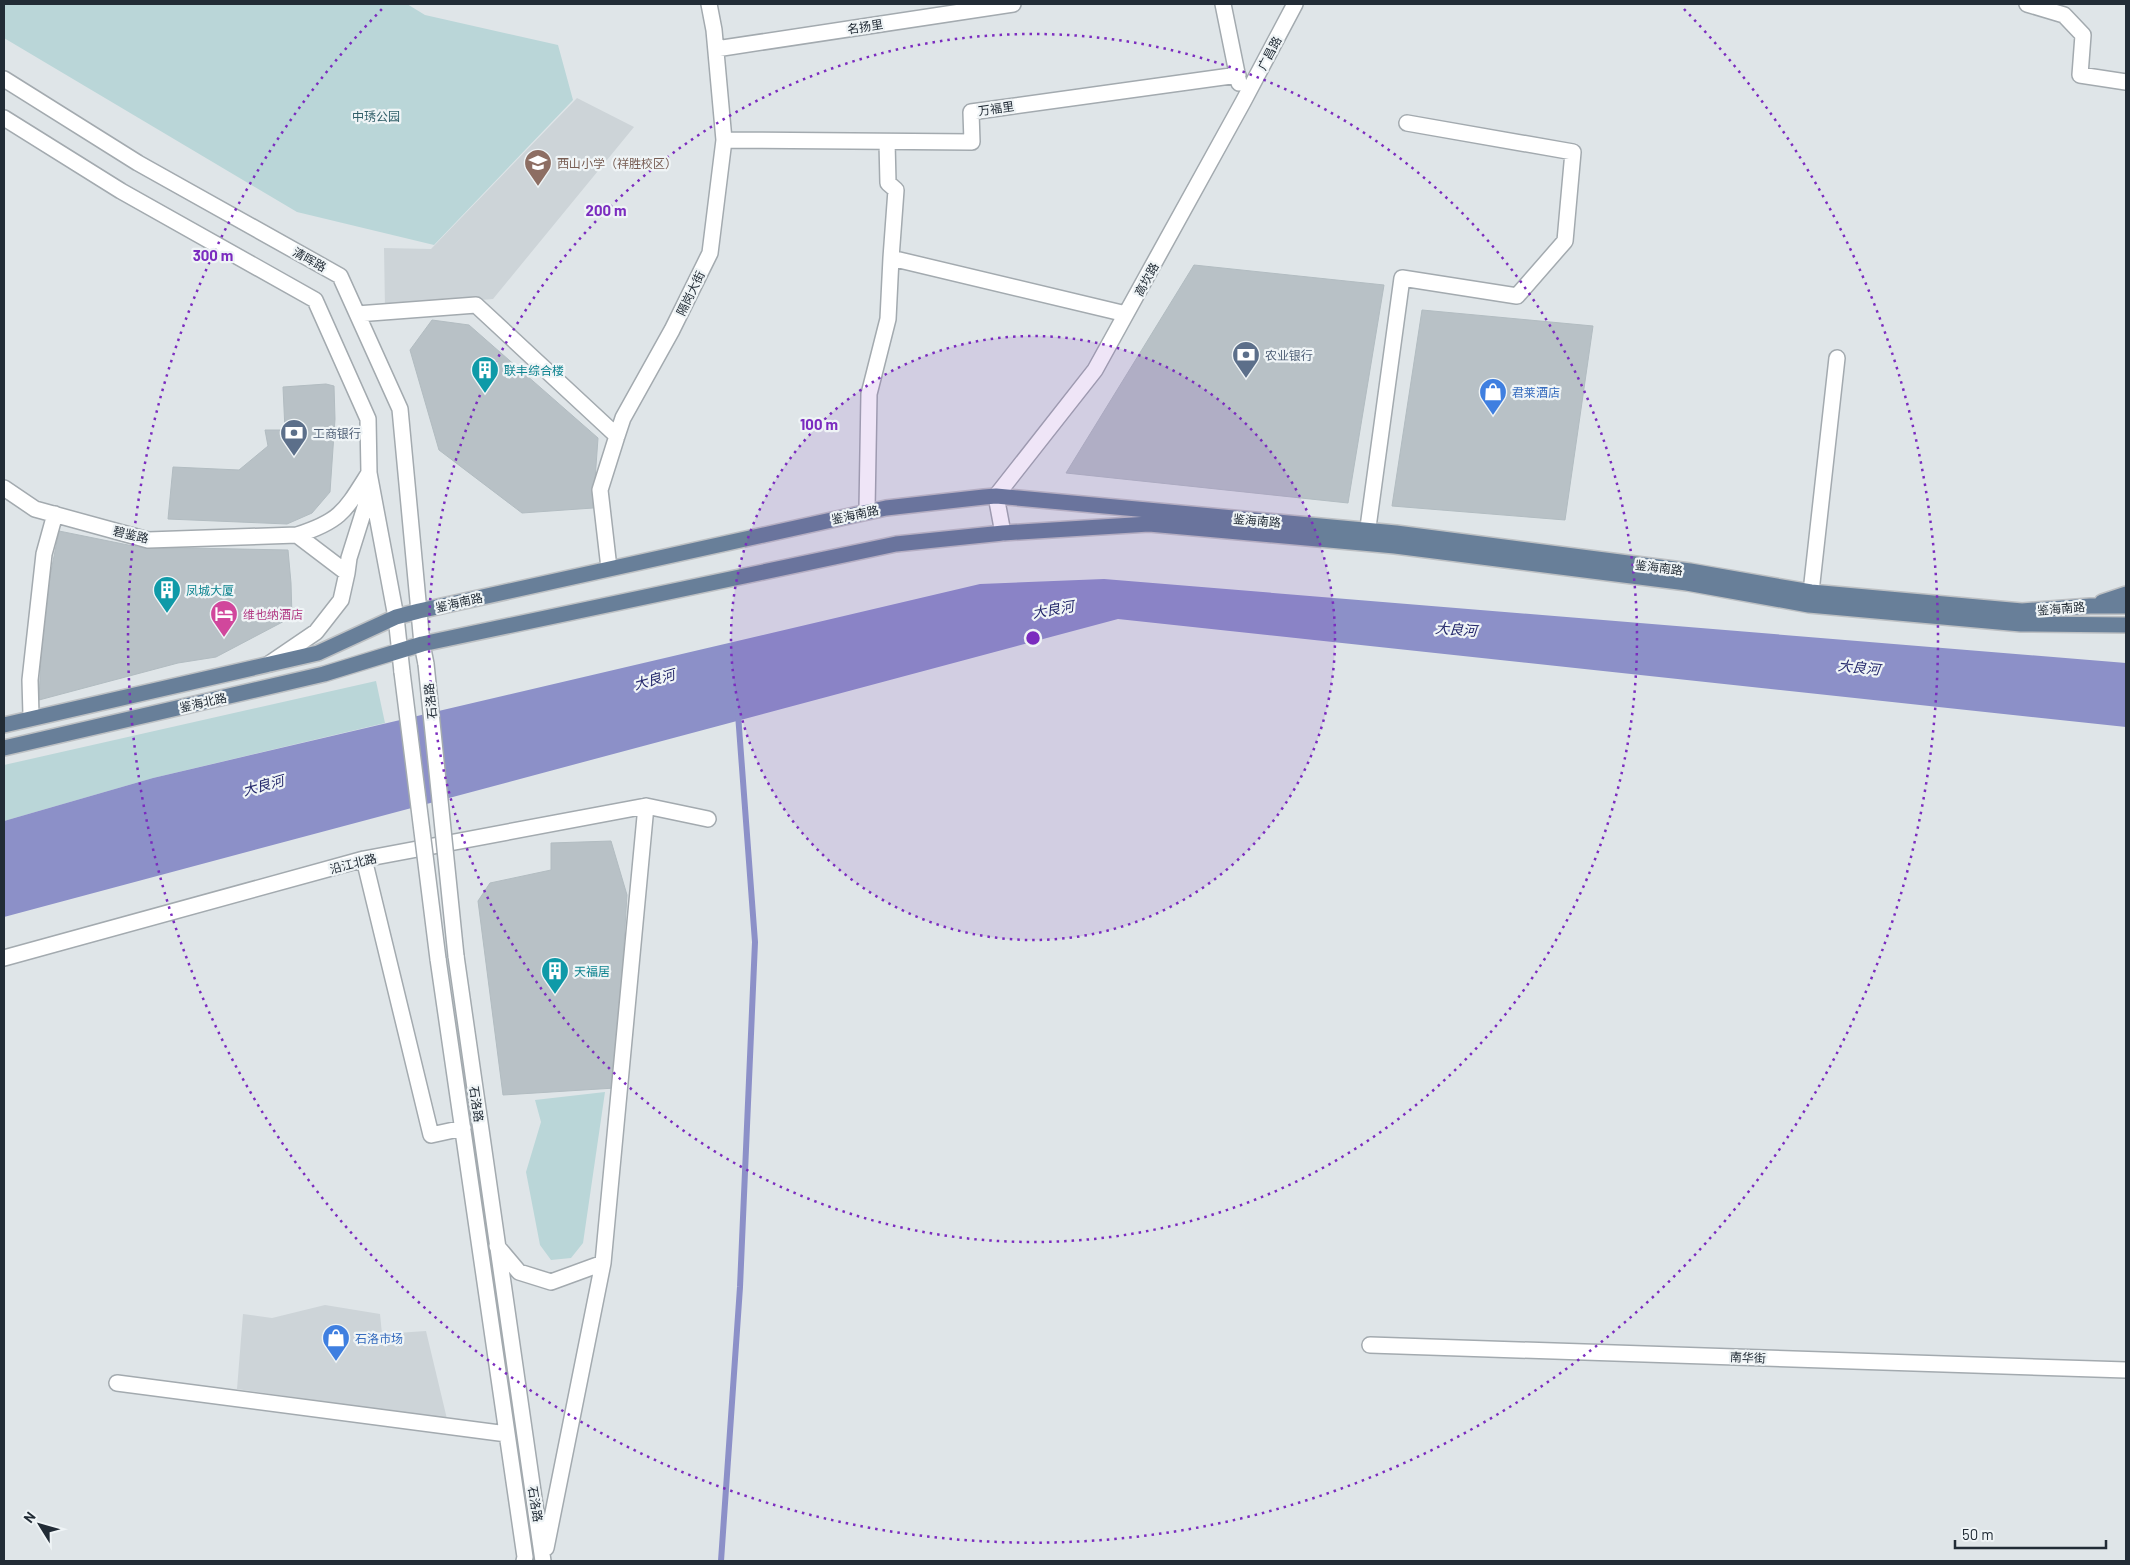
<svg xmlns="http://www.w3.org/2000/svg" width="2130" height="1565" font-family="Barlow,'Noto Sans SC',sans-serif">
<rect width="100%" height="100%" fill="#dfe5e8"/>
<path fill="#cdd4d8" d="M577,98L634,127L493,299L385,308L384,248L431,249Z
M325,1305L380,1314L382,1334L426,1331L447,1419L237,1389L243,1314L272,1318Z"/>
<path fill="#bad6d8" d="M4,4H407L425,15L558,45L573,100L434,245L297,212L4,38Z
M376,681L385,723L153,778L4,821V765Z
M605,1092L583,1243L571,1258L551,1260L540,1245L526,1172L541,1122L535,1100Z"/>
<path fill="#8c90c8" d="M1104,579L2126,663V727L1118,619L4,917V821L153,778L980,584Z"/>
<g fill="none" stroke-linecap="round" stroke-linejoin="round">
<path stroke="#8c90c8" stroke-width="6" d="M721,1561L740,1287L755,942L738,714"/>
</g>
<path fill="#b8c1c6" stroke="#b2bcc1" d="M1194,265L1384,285L1348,503L1066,473Z
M1422,310L1593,326L1565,520L1392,506Z
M432,320L469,325L598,438L593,508L522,513L439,450L410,350Z
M326,384L334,386L335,419L330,492L312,513L287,524L168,519L173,467L239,470L268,446L265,430H285L283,387Z
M59,531L138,547L288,550L291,583L292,617L216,657L178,663L39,700L43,612Z
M611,841L627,895L615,1088L503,1095L478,901L490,883L551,870V843Z"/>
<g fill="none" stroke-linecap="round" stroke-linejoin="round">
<defs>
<path id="minor" d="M1223,4L1239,83
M2027,4L2064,15L2083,35L2080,75L2126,82
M716,49L1013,4
M4,79L138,163L340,276L400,409L422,644L426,664
M4,118L121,191L315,300L368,419L369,473L396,617L402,672
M724,140L972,142L971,112L1238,75
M887,142L888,183L896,190L891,258L1126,314
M357,314L476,305L617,436
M4,488L35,509L148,540L297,535C341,521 345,511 369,473
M867,509L869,394L888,319L891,258
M1003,533L996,496L1095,370L1243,102L1295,4
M1366,542L1402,278L1517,296L1565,241L1573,152L1407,123
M609,568L600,490L617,436L623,418L672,330L710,253L724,140L714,30L709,4
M347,573L349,558L371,488
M1811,592L1837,358
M269,664L316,632L341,600L347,573L297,535
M31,715L30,680L44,554L55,514
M364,859L431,1135L463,1128
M456,956L543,1561
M4,958L364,859L646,806L708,819
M438,959L525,1557L524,1561
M497,1246L519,1272L551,1282L603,1263L646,806
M1370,1345L2126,1370
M117,1383L507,1434
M546,1548L603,1263"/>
<path id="major" d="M2102,602L2126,594
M4,725L318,653L396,617L419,611L886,508L984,497L996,496L1396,533L1690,571L1811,592L2022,611L2090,606H2126
M4,748L324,674L422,644L896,544L1003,533L1149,524L1395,546L1687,583L1809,605L2021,624L2126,625"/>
</defs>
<use href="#minor" stroke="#a3aaaf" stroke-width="18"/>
<use href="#major" stroke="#bdc0c3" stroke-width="18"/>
<use href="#minor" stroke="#fff" stroke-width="15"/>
<use href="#major" stroke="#687f99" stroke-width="15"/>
<defs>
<path id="minor-bridge" d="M426,664L456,956
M402,672L438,959"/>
</defs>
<use href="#minor-bridge" stroke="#a3aaaf" stroke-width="18" stroke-linecap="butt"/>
<use href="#minor-bridge" stroke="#fff" stroke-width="15"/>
</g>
<circle cx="1033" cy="638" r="302" fill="#7b2cbf" fill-opacity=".12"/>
<g fill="none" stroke="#7b2cbf" stroke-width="2.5" stroke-dasharray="2.5 5">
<circle cx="1033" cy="638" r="302"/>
<circle cx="1033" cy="638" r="604"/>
<path d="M1684 9A905 905 0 1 1 382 9"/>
</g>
<defs>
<symbol id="school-pin" viewBox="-11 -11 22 30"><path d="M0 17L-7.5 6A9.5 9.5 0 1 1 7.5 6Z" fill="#8d6e63" stroke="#eff4f6"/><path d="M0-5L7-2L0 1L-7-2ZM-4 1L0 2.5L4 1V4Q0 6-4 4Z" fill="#fff"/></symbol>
<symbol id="bank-pin" viewBox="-11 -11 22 30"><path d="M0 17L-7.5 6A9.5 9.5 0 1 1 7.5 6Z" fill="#5c6f8a" stroke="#eff4f6"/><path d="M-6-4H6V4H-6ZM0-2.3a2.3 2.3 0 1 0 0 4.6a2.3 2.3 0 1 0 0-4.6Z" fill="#fff"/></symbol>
<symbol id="building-pin" viewBox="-11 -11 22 30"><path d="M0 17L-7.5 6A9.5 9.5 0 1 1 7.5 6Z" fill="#0f9aa8" stroke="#eff4f6"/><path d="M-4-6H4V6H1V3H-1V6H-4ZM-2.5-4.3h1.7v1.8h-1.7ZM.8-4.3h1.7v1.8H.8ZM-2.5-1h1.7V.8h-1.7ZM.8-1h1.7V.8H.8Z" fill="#fff"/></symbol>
<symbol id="shop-pin" viewBox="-11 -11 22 30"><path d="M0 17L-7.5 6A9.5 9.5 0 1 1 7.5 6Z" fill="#3f7fe0" stroke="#eff4f6"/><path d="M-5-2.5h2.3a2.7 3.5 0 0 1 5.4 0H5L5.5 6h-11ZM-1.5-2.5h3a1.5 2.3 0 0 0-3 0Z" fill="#fff"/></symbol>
<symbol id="hotel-pin" viewBox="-11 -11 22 30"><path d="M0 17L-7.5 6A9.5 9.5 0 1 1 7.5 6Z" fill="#d1479c" stroke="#eff4f6"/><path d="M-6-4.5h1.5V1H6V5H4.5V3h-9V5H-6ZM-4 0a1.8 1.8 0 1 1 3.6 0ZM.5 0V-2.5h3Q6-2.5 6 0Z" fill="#fff"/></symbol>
</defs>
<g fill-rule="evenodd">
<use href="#school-pin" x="522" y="147" width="32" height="43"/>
<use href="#bank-pin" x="1230" y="339" width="32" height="43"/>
<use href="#building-pin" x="469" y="354" width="32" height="43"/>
<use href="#shop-pin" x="1477" y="376" width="32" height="43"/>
<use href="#bank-pin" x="278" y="417" width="32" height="43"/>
<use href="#building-pin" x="151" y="574" width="32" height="43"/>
<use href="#hotel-pin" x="208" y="598" width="32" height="43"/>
<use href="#building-pin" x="539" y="955" width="32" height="43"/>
<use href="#shop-pin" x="320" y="1322" width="32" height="43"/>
</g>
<g text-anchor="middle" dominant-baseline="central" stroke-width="4.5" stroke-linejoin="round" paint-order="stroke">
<g font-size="12" fill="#222c36" stroke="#eff4f6">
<text transform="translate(865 26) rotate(-9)">名扬里</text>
<text transform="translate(1269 53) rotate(-62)">广昌路</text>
<text transform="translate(996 108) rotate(-8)">万福里</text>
<text transform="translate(310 259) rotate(29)">清晖路</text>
<text transform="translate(1146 279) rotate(-61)">高坎路</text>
<text transform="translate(690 293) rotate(-64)">隔岗大街</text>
<text transform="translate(855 514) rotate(-12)">鉴海南路</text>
<text transform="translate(1257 520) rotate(5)">鉴海南路</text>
<text transform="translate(131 534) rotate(13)">碧鉴路</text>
<text transform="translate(1659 567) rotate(7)">鉴海南路</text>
<text transform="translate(459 602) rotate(-13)">鉴海南路</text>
<text transform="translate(2061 608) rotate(-5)">鉴海南路</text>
<text transform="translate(430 701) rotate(-96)">石洛路</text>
<text transform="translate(203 702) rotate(-13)">鉴海北路</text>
<text transform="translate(353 863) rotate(-14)">沿江北路</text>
<text transform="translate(477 1104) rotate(82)">石洛路</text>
<text transform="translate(1748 1357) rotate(2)">南华街</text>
<text transform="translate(536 1504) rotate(81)">石洛路</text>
</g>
<g font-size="12" fill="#315f69" stroke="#eff4f6">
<text x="376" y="116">中琇公园</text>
</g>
<g font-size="12" fill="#785e54" stroke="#eff4f6" text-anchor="start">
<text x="557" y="163">西山小学（祥胜校区）</text>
</g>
<g font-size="12" fill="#4e5e75" stroke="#eff4f6" text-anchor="start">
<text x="1265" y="355">农业银行</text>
<text x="313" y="433">工商银行</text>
</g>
<g font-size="12" fill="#0d838f" stroke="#eff4f6" text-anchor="start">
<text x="504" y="370">联丰综合楼</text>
<text x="186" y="590">凤城大厦</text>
<text x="574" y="971">天福居</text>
</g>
<g font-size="12" fill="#366cbe" stroke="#eff4f6" text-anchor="start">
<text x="1512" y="392">君莱酒店</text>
<text x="355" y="1338">石洛市场</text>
</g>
<g font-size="12" fill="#b23c85" stroke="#eff4f6" text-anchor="start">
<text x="243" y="614">维也纳酒店</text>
</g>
<g font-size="14" font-style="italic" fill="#23276b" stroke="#eff4f6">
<text transform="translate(1053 609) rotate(-10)">大良河</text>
<text transform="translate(1456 629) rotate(4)">大良河</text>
<text transform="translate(1859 667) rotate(6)">大良河</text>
<text transform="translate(654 679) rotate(-15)">大良河</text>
<text transform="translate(263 785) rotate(-15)">大良河</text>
</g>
</g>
<circle cx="1033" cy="638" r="8" fill="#7b2cbf" stroke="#eff4f6" stroke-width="2.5"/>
<g font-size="15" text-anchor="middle" font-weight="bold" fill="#7b2cbf" stroke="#eff4f6" stroke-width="4.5" stroke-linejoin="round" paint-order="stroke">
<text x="606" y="216">200 m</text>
<text x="213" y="261">300 m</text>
<text x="819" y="430">100 m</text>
</g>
<rect width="2130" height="1565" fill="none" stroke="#222c36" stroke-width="10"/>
<g transform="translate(40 1525) rotate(307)" stroke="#eff4f6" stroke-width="4" paint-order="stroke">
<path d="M0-4L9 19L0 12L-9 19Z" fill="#222c36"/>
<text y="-8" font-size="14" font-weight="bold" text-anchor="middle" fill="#222c36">N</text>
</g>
<path d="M1955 1540v8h151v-8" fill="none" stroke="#222c36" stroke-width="2.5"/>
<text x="1962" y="1540" font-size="15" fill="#222c36" stroke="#eff4f6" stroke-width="4" paint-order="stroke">50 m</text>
</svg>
